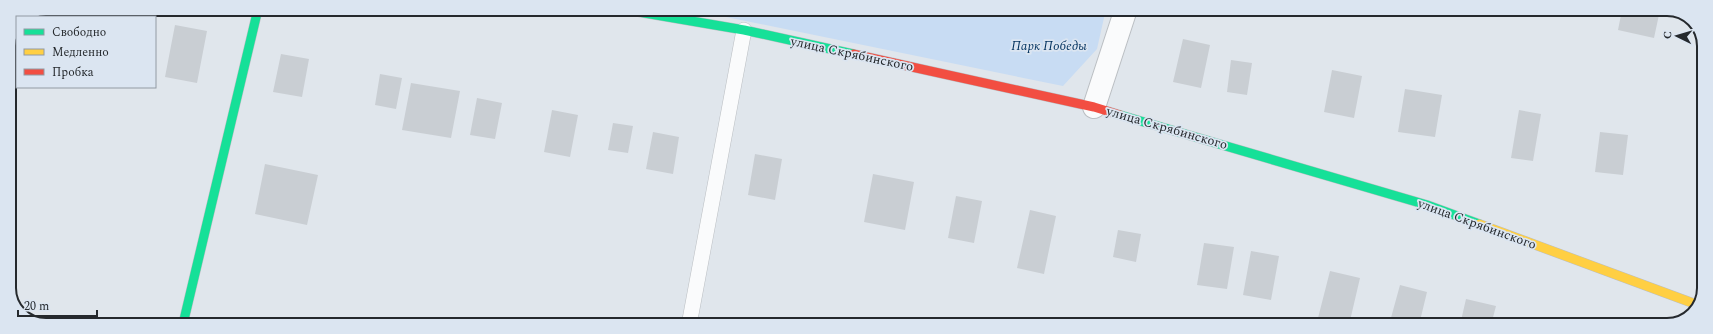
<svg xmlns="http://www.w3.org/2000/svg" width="1713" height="334" font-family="Spectral,serif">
<rect width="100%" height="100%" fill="#e0e6ec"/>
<path fill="#c8dcf3" d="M687,9H1106L1097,49L1063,86Z"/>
<path fill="#c9ced3" d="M46,9H62L61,17H27Z
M1622,10H1660L1654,38L1618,30Z
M175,25L207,31L197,83L165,77Z
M1183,39L1210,45L1201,88L1173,82Z
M281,54L309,59L302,97L273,92Z
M1231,60L1252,63L1247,95L1227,92Z
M1332,70L1362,76L1354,118L1324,112Z
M380,74L402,78L396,109L375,105Z
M411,83L460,91L451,138L402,130Z
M1405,89L1442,95L1435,137L1398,132Z
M477,98L502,103L495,139L470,135Z
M552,110L578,115L570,157L544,152Z
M1519,110L1541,114L1533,161L1511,158Z
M613,123L633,126L628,153L608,150Z
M653,132L679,137L673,174L646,169Z
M1600,132L1628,135L1623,175L1595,172Z
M755,154L782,159L775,200L748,195Z
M265,164L318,175L307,225L255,214Z
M873,174L914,182L905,230L864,222Z
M956,196L982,201L974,243L948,238Z
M1030,210L1056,216L1044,274L1017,268Z
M1118,230L1141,234L1136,262L1113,257Z
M1204,243L1234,247L1227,289L1197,285Z
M1251,251L1279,256L1271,300L1243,295Z
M1330,271L1360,278L1349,325L1318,318Z
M1400,285L1427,292L1419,325H1389Z
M1466,299L1496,306L1491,325H1460Z
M1561,319L1584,324L1583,325H1560Z"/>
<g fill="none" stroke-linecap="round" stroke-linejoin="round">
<defs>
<path id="lane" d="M689,325L744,30"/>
<path id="street" d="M1094,107L1126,9"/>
<path id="fast" d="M621,9L744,30L853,54
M1120,115L1427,205L1479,224
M183,324L258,9"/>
<path id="slow" d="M1479,224L1698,305"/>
<path id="jam" d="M853,54L1094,107L1120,115"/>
</defs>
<use href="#lane" stroke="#bbbfc3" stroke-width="16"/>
<use href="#street" stroke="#bbbfc3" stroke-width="24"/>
<use href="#fast" stroke="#bbbfc3" stroke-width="10"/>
<use href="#slow" stroke="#bbbfc3" stroke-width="10"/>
<use href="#jam" stroke="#bbbfc3" stroke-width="10"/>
<use href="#lane" stroke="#fafbfc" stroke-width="15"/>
<use href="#street" stroke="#fafbfc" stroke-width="22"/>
<use href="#fast" stroke="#16e098" stroke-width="9"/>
<use href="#slow" stroke="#ffcf43" stroke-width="9"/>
<use href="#jam" stroke="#f24e42" stroke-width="9"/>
</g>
<g text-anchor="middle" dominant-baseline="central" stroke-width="3.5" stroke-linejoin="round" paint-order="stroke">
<g font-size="13" font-style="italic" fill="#00315e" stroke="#dbe5f1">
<text x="1049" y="46">Парк Победы</text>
</g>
<g font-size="13" fill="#25292d" stroke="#dbe5f1">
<text transform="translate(852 54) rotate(12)">улица Скрябинского</text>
<text transform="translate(1167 128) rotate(16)">улица Скрябинского</text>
<text transform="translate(1477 224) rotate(20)">улица Скрябинского</text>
</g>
</g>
<path d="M0 0H1713V334H0ZM46 16H1667A30 30 0 0 1 1697 46V288A30 30 0 0 1 1667 318H46A30 30 0 0 1 16 288V46A30 30 0 0 1 46 16Z" fill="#dbe5f1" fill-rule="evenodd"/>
<path fill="none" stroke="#25292d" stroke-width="2" d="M46 16H1667A30 30 0 0 1 1697 46V288A30 30 0 0 1 1667 318H46A30 30 0 0 1 16 288V46A30 30 0 0 1 46 16Z"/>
<rect x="16" y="16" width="140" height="72" fill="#dbe5f1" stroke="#929aa3"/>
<rect x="24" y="29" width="20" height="6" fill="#16e098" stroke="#929aa3"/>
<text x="52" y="36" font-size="12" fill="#25292d">Свободно</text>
<rect x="24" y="49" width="20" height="6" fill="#ffcf43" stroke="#929aa3"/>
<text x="52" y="56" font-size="12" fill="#25292d">Медленно</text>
<rect x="24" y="69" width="20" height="6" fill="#f24e42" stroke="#929aa3"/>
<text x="52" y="76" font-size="12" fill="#25292d">Пробка</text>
<g transform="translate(1677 36) rotate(275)" stroke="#dbe5f1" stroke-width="3" paint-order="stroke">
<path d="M0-3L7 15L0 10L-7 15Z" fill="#25292d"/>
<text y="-6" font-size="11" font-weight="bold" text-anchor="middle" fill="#25292d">С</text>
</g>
<path d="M18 310v6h79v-6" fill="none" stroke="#25292d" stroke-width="2"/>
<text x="24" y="310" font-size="12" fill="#25292d" stroke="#dbe5f1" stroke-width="3" paint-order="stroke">20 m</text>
</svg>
